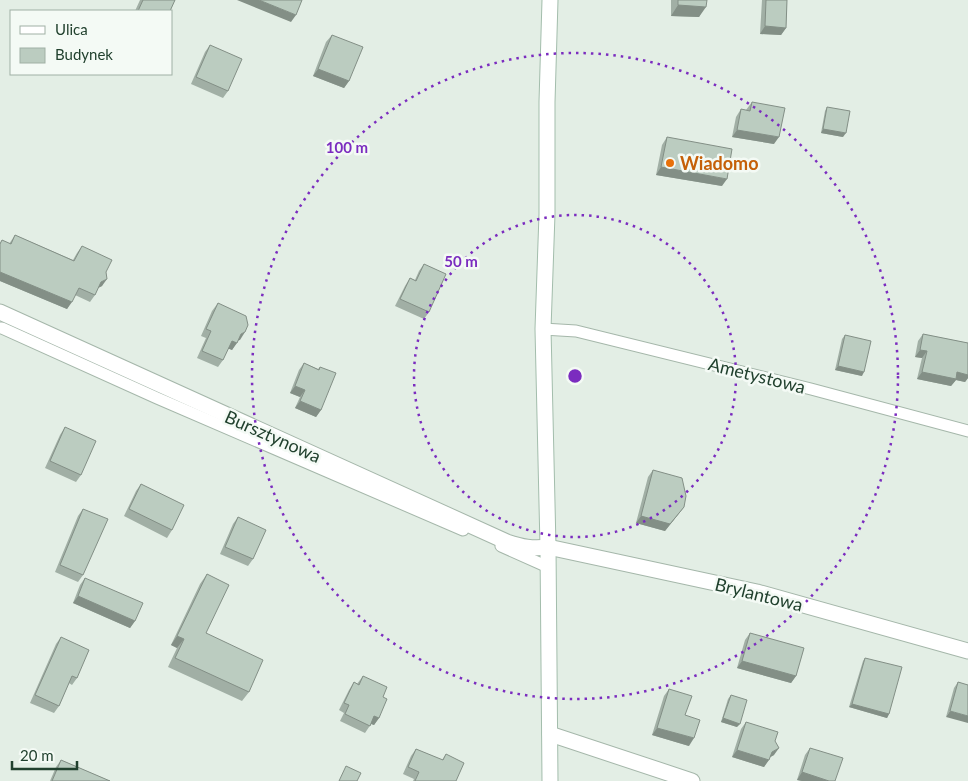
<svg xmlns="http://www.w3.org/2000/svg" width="968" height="781" font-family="Lato,sans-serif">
<rect width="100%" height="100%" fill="#e3eee5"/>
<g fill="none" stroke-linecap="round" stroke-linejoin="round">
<defs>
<path id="lane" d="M0,328H2L157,398L463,530
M543,329L576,331L811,389L968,431
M501,546L548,567"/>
<path id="street" d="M0,312L507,542C522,547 532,549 548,547L757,592L968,651
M550,734L692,781"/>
<path id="secondary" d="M550,0L547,102V214L543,329L548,547L550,781"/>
</defs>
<use href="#lane" stroke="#a5b7aa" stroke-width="13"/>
<use href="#street" stroke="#a5b7aa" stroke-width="17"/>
<use href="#secondary" stroke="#a3bdac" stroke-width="17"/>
<use href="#lane" stroke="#fff" stroke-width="11"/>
<use href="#street" stroke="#fff" stroke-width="15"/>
<use href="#secondary" stroke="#fff" stroke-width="15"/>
</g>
<path fill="#a1afa5" d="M140,0H175L170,11H135Z
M671,0H707L699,17L671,16Z
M762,0H787L786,28L781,35L760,34Z
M332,35L349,81L344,88L313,76L326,42Z
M210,45L228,91L223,98L191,84L205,52Z
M752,102L774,144L732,137L736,117L741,109L746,110Z
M827,107L843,137L821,133L825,111Z
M667,137L722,186L656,175L662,145Z
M15,235L73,260L77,253L82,246L106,272L102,286L98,288L95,295L90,302L75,295L67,309L0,281V243L2,240L9,244Z
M424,264L429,312L424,319L395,306L405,286L410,278L415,280L419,271Z
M218,303L240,340H238L232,350L228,348L223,360L218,367L197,358L206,338L201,336L212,311Z
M923,334L968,343V378L965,382L956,380L951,386L917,379L922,358L915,357L918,341Z
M845,335L862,376L835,370L842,339Z
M304,363L318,369L320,367L321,410L316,417L295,408L300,397L290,393L299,370Z
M65,427L81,475L76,482L45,468L60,435Z
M653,470L684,507L665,531L636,523L648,477Z
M141,484L172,530L167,538L124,516L136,491Z
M83,509V575L78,582L55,572L78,516Z
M238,517L253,559L248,566L220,554L233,524Z
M207,574L206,633L249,692L242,701L168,667L177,648L171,645L200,584Z
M85,578L135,621L130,628L73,603L80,585Z
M750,633L796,676L791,683L737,668L745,640Z
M61,637L77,678L72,685L69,683L59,706L54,713L30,703L56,644Z
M865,658L889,714L887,718L849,707L863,661Z
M363,676L383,697L379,718L374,725L371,724L365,733L340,721L344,713L339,710L349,690L354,682L357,684Z
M958,682L968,685L946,717L954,688Z
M669,689L689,746L652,735L664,696Z
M731,695L737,727L721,722L728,699Z
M746,722L775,741L774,755L770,757L764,767L732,757L741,729Z
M810,748L835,781H802L797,780L805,755Z
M416,749L442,760L446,754L456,781H413L414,779L403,774L411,756Z
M61,760L110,781H50L56,767Z"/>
<path fill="#838f86" d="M237,0H259L296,15L291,22Z
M678,5L706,7L699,17L671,16Z
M765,26L786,28L781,35L760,34Z
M318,69L349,81L344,88L313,76Z
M823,129L846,133L843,137L821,133Z
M737,130L779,137L774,144L732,137Z
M661,167L727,179L722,186L656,175Z
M0,272L72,302L67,309L0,281Z
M107,279L102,286L96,289L101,282Z
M245,332L240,340L236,341L241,334Z
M232,341L237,343L232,350L227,348Z
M920,350L927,351L922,358L915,357Z
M838,366L864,372L862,376L835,370Z
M922,372H957L968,375V378L965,382L956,380L951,386L917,379Z
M295,386L305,390L300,397L290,393Z
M300,401L321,410L316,417L295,408Z
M684,507L665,531L636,523L641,516Z
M78,596L135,621L130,628L73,603Z
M177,636L184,639L177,648L171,645Z
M742,661L796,676L791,683L737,668Z
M852,704L889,714L887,718L849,707Z
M950,711L968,716V723L946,717Z
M374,716L379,718L374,725L369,723Z
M723,718L740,724L737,727L721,722Z
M657,728L694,738L689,746L652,735Z
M779,748L774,755L767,759L772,752Z
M737,750L769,760L764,767L732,757Z
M802,772L829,781H802L797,780Z"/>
<path fill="#bbccc0" stroke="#838f86" d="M143,0H175L170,11H138Z
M259,0H302L296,15Z
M678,0H707L706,7L678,5Z
M766,0H787L786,28L765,26Z
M332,35L363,47L349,81L318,69Z
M210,45L242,59L228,91L196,77Z
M752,102L785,108L779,137L737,130L741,109L750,111Z
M827,107L850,111L846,133L823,129Z
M667,137L732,149L727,179L661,167Z
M15,235L74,261L82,246L112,260L106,272L107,279L101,282L95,295L79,288L72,302L0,272V244L2,240L11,244Z
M424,264L446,274L429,312L400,299L410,278L416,281Z
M218,303L246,316L248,325L245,332L241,334L237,343L232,341L223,360L202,351L211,331L206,329Z
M923,334L968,343V375L957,372L956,379L922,372L927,351L920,350Z
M845,335L871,341L864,372L838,366Z
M304,363L319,370L320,367L336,373L321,410L300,401L305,390L295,386Z
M65,427L96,441L81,475L50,461Z
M653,470L682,478L686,496L684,507L670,524L641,516Z
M141,484L184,505L172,530L129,509Z
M83,509L108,519L83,575L60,565Z
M238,517L266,530L253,559L225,547Z
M207,574L229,585L206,633L263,660L249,692L175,658L184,639L177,636Z
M85,578L143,603L135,621L78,596Z
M750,633L804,648L796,676L742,661Z
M61,637L89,650L77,678L72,676L59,706L35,695Z
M865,658L902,667L889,714L852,704Z
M363,676L387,687L383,697L387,699L379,718L374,716L370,726L345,714L349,705L344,703L354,682L359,685Z
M958,682L968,685V716L950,711Z
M669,689L692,696L685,715L700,720L694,738L657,728Z
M731,695L747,700L740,724L723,718Z
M746,722L778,732L775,741L779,748L772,752L769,760L737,750Z
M810,748L843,758L835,781H829L802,772Z
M416,749L443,760L446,754L464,763L456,781H415L419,772L408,767Z
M61,760L110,781H52Z
M346,766L361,773L357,781H339Z"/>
<g fill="none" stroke="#7b2cbf" stroke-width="2.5" stroke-dasharray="2.5 5">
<circle cx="575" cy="376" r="161"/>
<circle cx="575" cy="376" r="323"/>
</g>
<circle fill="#e8710a" stroke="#f4faf5" stroke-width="2" cx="670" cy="163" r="5"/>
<g text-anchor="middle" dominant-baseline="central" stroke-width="5" stroke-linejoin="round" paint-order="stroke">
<g font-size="18" font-weight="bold" fill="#c56008" stroke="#f4faf5" text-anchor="start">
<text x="680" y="163">Wiadomo</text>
</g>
<g font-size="18" fill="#21412e" stroke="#f4faf5">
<text transform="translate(757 375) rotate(14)">Ametystowa</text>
<text transform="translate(273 436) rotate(24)">Bursztynowa</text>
<text transform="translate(759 594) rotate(14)">Brylantowa</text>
</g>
</g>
<circle cx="575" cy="376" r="8" fill="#7b2cbf" stroke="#f4faf5" stroke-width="2.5"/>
<g font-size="15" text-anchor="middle" font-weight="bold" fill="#7b2cbf" stroke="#f4faf5" stroke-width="5" stroke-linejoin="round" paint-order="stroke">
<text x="347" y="153">100 m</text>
<text x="461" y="267">50 m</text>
</g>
<rect x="10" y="10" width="162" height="65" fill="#f4faf5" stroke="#a0b0a5"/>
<rect x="20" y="26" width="25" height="8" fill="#ffffff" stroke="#a0b0a5"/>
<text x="55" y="35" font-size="15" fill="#21412e">Ulica</text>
<rect x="20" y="48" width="25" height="15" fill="#bbccc0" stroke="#a0b0a5"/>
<text x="55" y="60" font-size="15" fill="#21412e">Budynek</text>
<path d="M12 761v8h65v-8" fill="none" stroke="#21412e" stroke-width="2.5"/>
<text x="20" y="761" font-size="15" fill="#21412e" stroke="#f4faf5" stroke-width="4" paint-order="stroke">20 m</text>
</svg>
